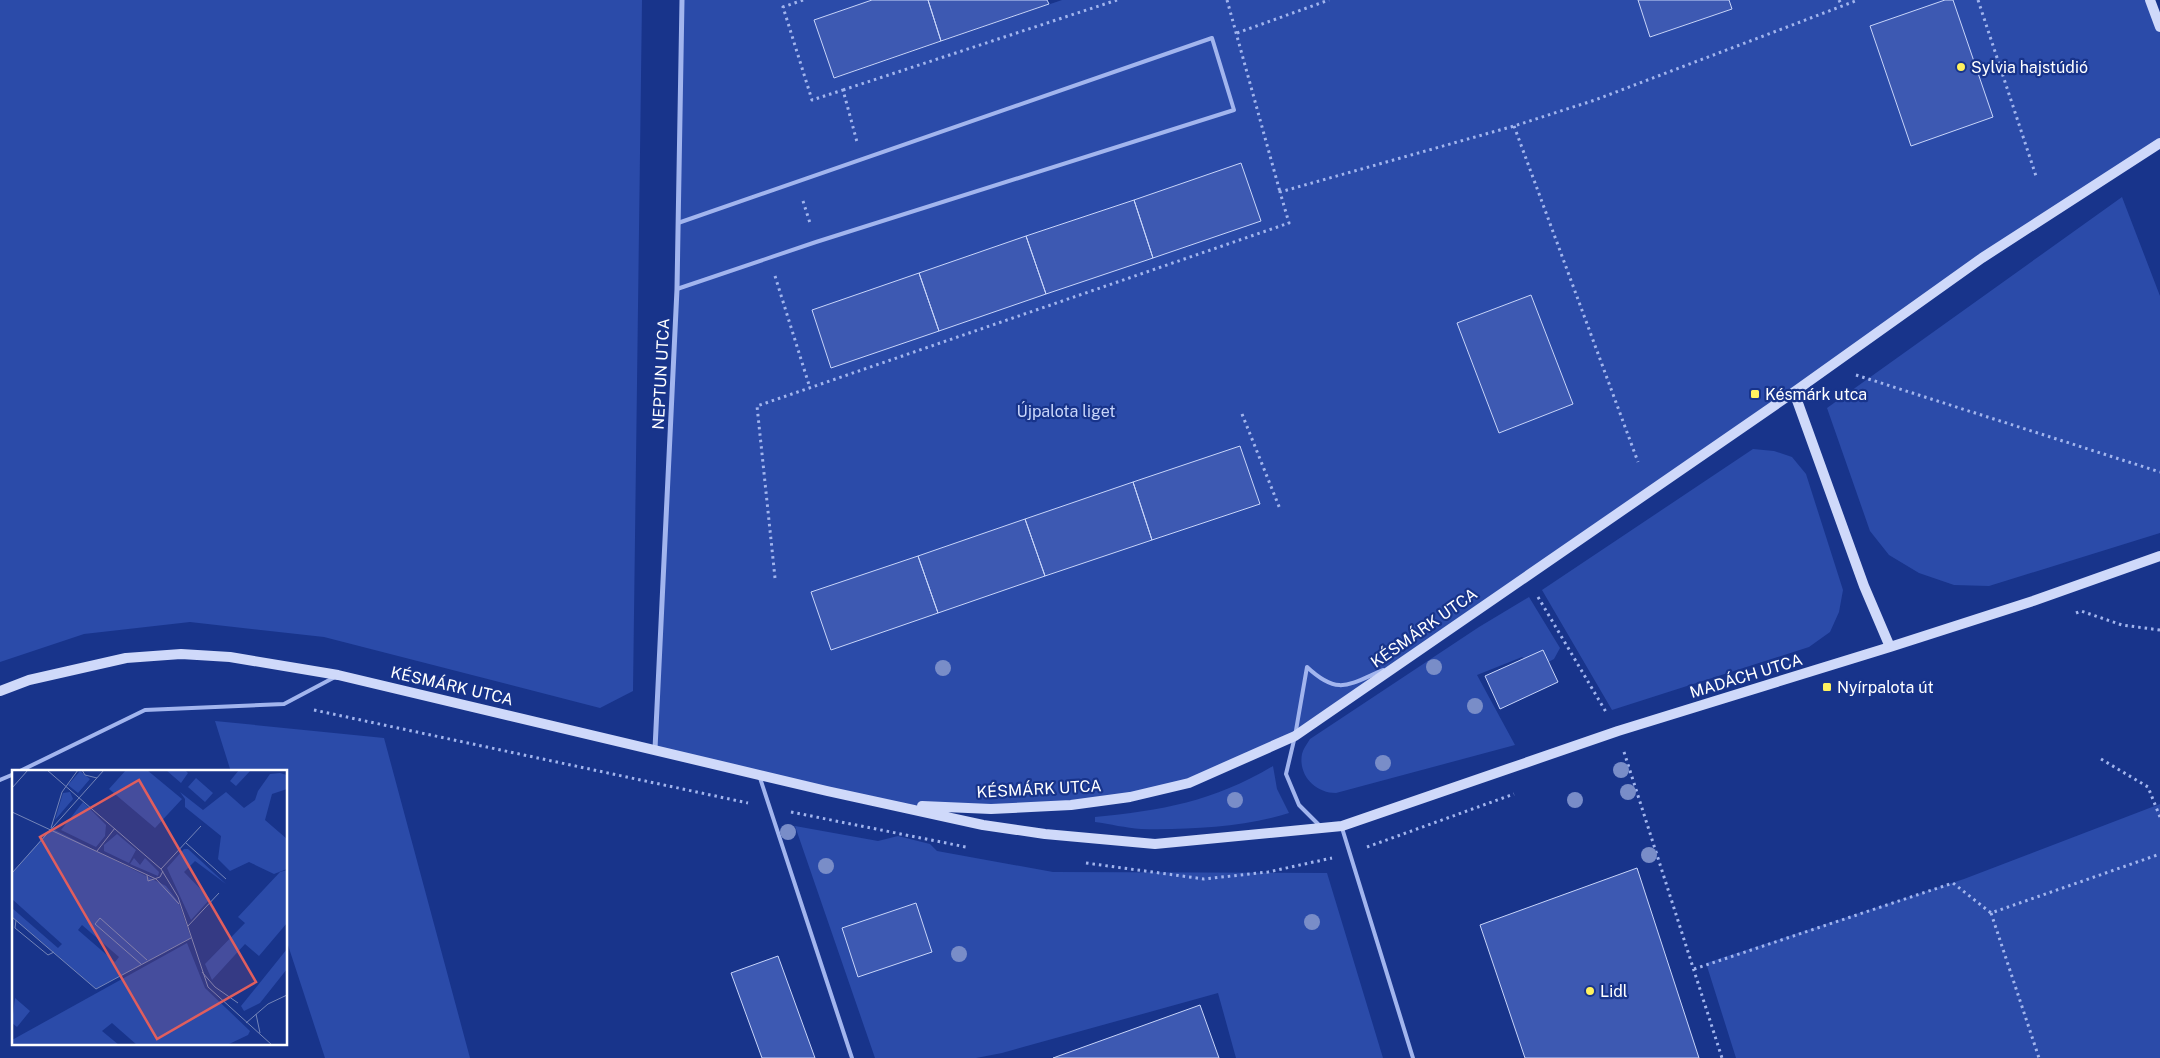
<svg xmlns="http://www.w3.org/2000/svg" width="2160" height="1058" font-family="'Public Sans',sans-serif">
<rect width="100%" height="100%" fill="#18348b"/>
<path fill="#2b4ba9" fill-rule="evenodd" d="M0,0H642L633,691L600,708L324,637L190,622L84,634L0,662Z
M682,0H872L814,20L835,78L1062,0H1638L1651,37L1732,9L1729,0H2150L2160,27V143L2122,167L1295,736L1189,783L1130,797L991,809L894,804L655,749L677,289ZM1531,295L1573,404L1499,433L1457,323Z
M2122,197L2160,296V533L1989,586L1954,585L1919,573L1889,555L1870,531L1827,408Z
M1753,449L1774,451L1792,457L1806,474L1843,590L1839,612L1830,632L1809,647L1612,710L1542,590Z
M1529,597L1560,648L1554,659L1541,666L1522,657L1477,675L1515,745L1336,793C1315,793 1298,775 1302,754C1303,749 1307,744 1310,739L1479,627Z
M215,721L384,738L470,1058H325L286,939V772H231Z
M1273,766L1277,789L1289,813C1245,827 1188,830 1141,829C1126,828 1110,824 1095,822V817C1161,811 1215,801 1273,766Z
M2160,804V1058H1736L1706,963L1964,879Z
M795,826L878,841L898,836L930,844L937,851L1053,872L1327,873L1383,1058H1236L1218,993L1002,1053L976,1058H875Z"/>
<path fill="#3d59b2" stroke="#c8d5fa" d="M872,0H928L941,41L834,78L814,20Z
M928,0H1047L1049,4L941,41Z
M1638,0H1729L1732,9L1650,37Z
M1945,0H1953L1993,117L1911,146L1870,26Z
M1241,163L1261,221L1153,258L1134,200Z
M1134,200L1153,258L1046,294L1026,236Z
M1026,236L1046,294L939,331L919,273Z
M919,273L939,331L831,368L812,310Z
M1531,295L1573,404L1499,433L1457,323Z
M1240,446L1260,504L1152,540L1133,482Z
M1133,482L1152,540L1045,576L1025,519Z
M1025,519L1045,576L938,613L918,556Z
M918,556L938,613L831,650L811,592Z
M1543,650L1558,682L1500,709L1485,676Z
M1637,868L1699,1058H1525L1480,925Z
M916,903L932,952L858,977L842,928Z
M778,956L815,1058H762L731,973Z
M1200,1005L1219,1058H1053Z"/>
<g fill="none" stroke-linecap="round" stroke-linejoin="round">
<path stroke="#a2b5ee" stroke-width="3" stroke-dasharray="2.5 4" stroke-linecap="butt" d="M803,0L783,7L812,100L843,90L857,142
M1227,0L1280,192
M1839,0L1842,6
M1978,0L2036,176
M1237,33L1329,0
M843,90L1117,0
M1514,126L1638,462
M803,201L810,223
M775,276L810,388
M1856,375L2160,472
M1242,414L1280,509
M775,578L757,406L1289,223L1280,192L1514,126L1595,100L1858,0
M1538,597L1606,712
M2076,613L2081,611L2122,625L2160,630
M314,710L748,803
M1624,752L1722,1058
M2101,759L2148,787L2160,817
M791,812L966,847
M1367,847L1514,794
M1086,863L1204,879L1268,872L1332,858
M1991,913L2039,1058
M1694,969L1953,883L1991,913L2160,854"/>
<path stroke="#a2b5ee" stroke-width="4" d="M677,289L816,242L1234,110L1212,38L678,223
M1307,667L1295,736L1286,774L1299,805L1320,826
M1307,667C1338,696 1348,685 1383,670
M18,772L145,710L284,704L335,677
M760,778L852,1058
M0,780L14,774
M1342,828L1413,1058"/>
<path stroke="#a2b5ee" stroke-width="5" d="M655,749L677,289L682,0"/>
<path stroke="#cfd9fa" stroke-width="10" d="M2150,0L2160,27
M1794,392L1864,586L1890,647
M0,691L29,680L126,658L181,654L230,657L338,675L827,791L983,825L1045,834L1155,844L1342,826L1618,731L1890,647L2033,601L2160,556
M922,806L991,809L1071,805L1130,797L1189,783L1295,736L1794,392L1982,258L2160,143"/>
</g>
<g fill="#798dc8">
<circle cx="1434" cy="667" r="8"/>
<circle cx="943" cy="668" r="8"/>
<circle cx="1475" cy="706" r="8"/>
<circle cx="1383" cy="763" r="8"/>
<circle cx="1621" cy="770" r="8"/>
<circle cx="1628" cy="792" r="8"/>
<circle cx="1235" cy="800" r="8"/>
<circle cx="1575" cy="800" r="8"/>
<circle cx="788" cy="832" r="8"/>
<circle cx="1649" cy="855" r="8"/>
<circle cx="826" cy="866" r="8"/>
<circle cx="1312" cy="922" r="8"/>
<circle cx="959" cy="954" r="8"/>
</g>
<g fill="#fff15f" stroke="#18348b" stroke-width="2">
<circle cx="1961" cy="67" r="5"/>
<rect x="1750" y="389" width="10" height="10" rx="2.5"/>
<rect x="1822" y="682" width="10" height="10" rx="2.5"/>
<circle cx="1590" cy="991" r="5"/>
</g>
<g text-anchor="middle" dominant-baseline="central" stroke-width="4.5" stroke-linejoin="round" paint-order="stroke">
<g font-size="16" fill="#fff" stroke="#18348b" text-anchor="start">
<text x="1971" y="67">Sylvia hajstúdió</text>
<text x="1765" y="394">Késmárk utca</text>
<text x="1837" y="687">Nyírpalota út</text>
<text x="1600" y="991">Lidl</text>
</g>
<g font-size="16" fill="#fff" stroke="#18348b">
<text transform="translate(661 374) rotate(-87)">NEPTUN UTCA</text>
<text transform="translate(1424 628) rotate(-35)">KÉSMÁRK UTCA</text>
<text transform="translate(1746 676) rotate(-17)">MADÁCH UTCA</text>
<text transform="translate(452 686) rotate(13)">KÉSMÁRK UTCA</text>
<text transform="translate(1039 789) rotate(-3)">KÉSMÁRK UTCA</text>
</g>
<g font-size="16" fill="#c8d5fa" stroke="#18348b">
<text x="1066" y="411">Újpalota liget</text>
</g>
</g>
<g transform="translate(12 770)">
<rect width="275" height="275" fill="#18348b"/>
<path d="M114,0H135L170,29L143,58L97,19ZM154,0H173L176,3L169,13ZM227,0H239L224,16L218,11ZM68,1L78,9L66,23L56,15ZM268,3L275,5V19L260,24L253,50L275,69V99L262,104L237,92L218,101L206,89L209,66L173,37V29L168,22L191,40L214,22L232,38L243,30L246,21L258,4ZM184,8L201,23L193,32L176,17ZM58,22L61,29L43,50L51,23ZM71,32L94,55L93,66L84,77L49,60ZM39,58L154,116L167,133L179,168L84,219L0,147V138L46,178L50,174L0,129V103ZM70,155L107,187L103,192L66,160ZM105,64L124,80L117,93L92,81V75ZM172,79H176L214,114L183,91L172,102L198,129L179,150L155,98ZM122,88L128,95L133,88L147,102L146,106L118,94ZM275,100V153L247,186L233,174L200,210L193,194L233,153L226,147L268,102ZM175,173L193,218L238,261L236,265L215,275H125L100,253L90,261L107,275H0V270ZM275,179V199L248,233L232,241L229,236ZM3,228L18,241L5,257L0,253Z" fill="#2b4ba9" fill-rule="evenodd"/>
<path fill="none" stroke="#7485b9" stroke-width="1" d="M35,0L149,99L166,127L196,217L260,275M70,0L73,5L85,8M0,18L16,0M0,42L144,109L167,134M39,58L50,22L66,0M174,73L214,109M85,81L103,58M149,99L189,56M0,103L92,0M135,105L136,111L148,107L151,101M0,147L84,219L179,168M4,150L3,158L36,185L42,182M176,156L207,123M129,194L83,154L88,148L135,190M190,202L203,217L226,233M244,244L248,263M234,253L256,234L275,225"/>
<path fill="#e05e5e" fill-opacity="0.15" stroke="#e05e5e" stroke-width="2.5" d="M127,10L244,212L145,269L28,67Z"/>
<rect width="275" height="275" fill="none" stroke="#fff" stroke-width="2.5"/>
</g>
</svg>
